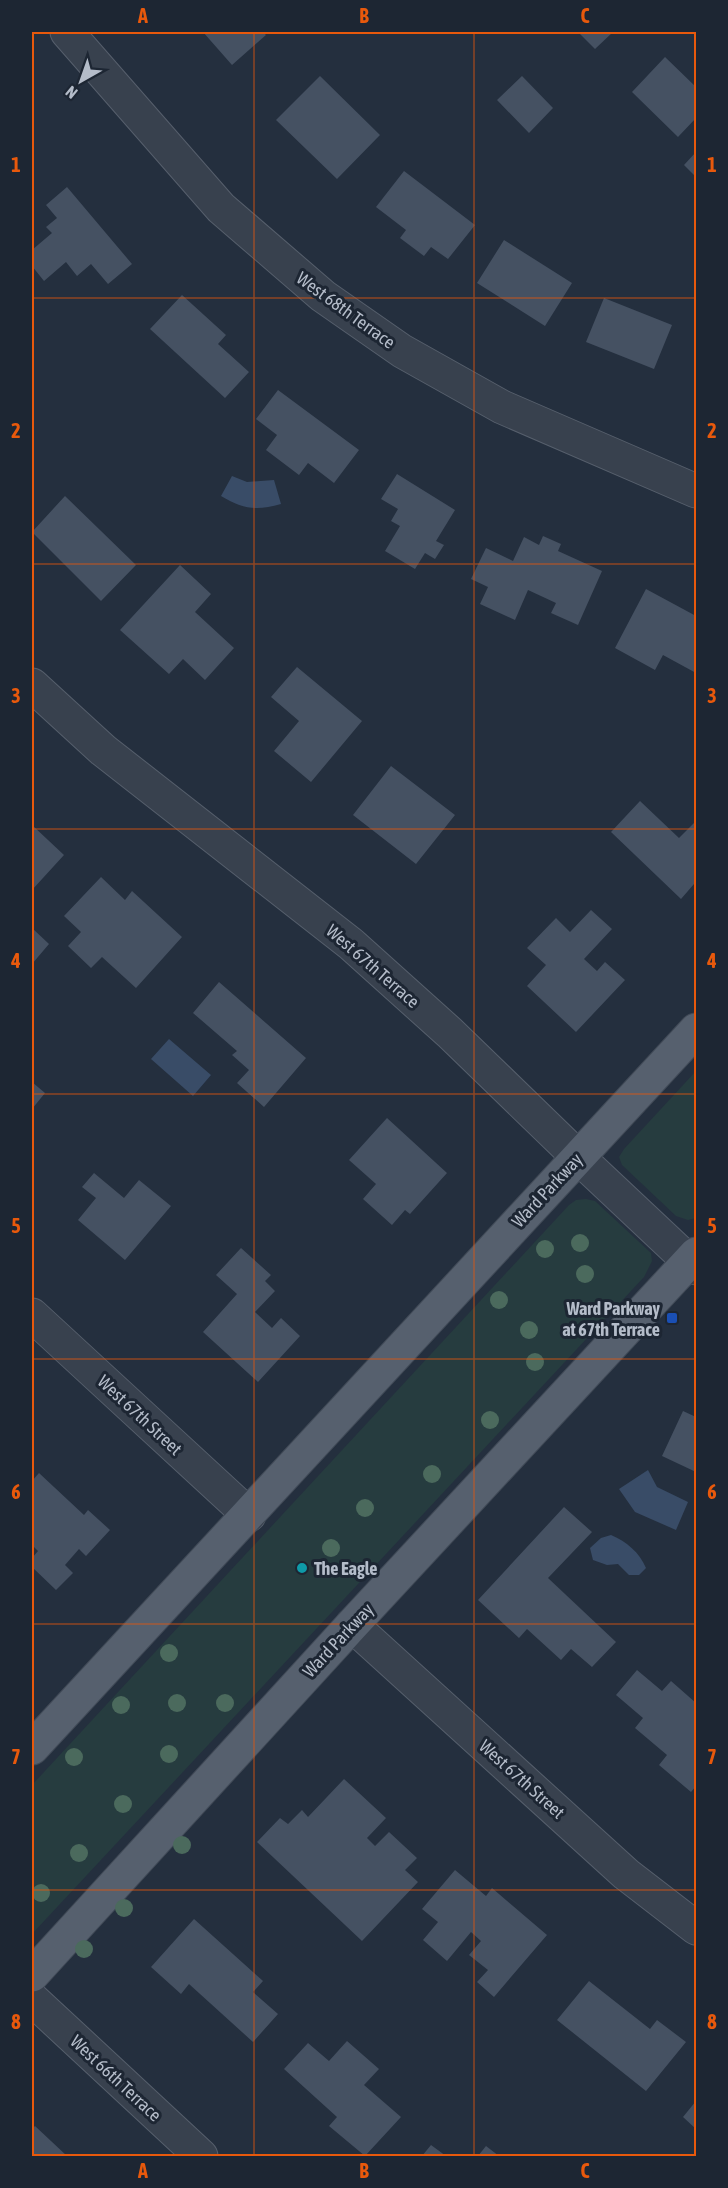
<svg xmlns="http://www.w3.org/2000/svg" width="728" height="2188" font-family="'Asap Condensed',sans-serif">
<rect width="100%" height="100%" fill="#242f3e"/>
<path fill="#263c3f" d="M696,1071V1218L688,1220L676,1216L622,1165L619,1157L624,1149Z
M586,1199L595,1201L651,1253L652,1261L644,1277L32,1934V1785L569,1205L576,1200Z"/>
<path fill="#394c67" d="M232,476L247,482L274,480L281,504C256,511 243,509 221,496Z
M169,1039L211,1075L193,1096L151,1059Z
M648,1470L657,1487L688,1502L676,1530L635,1512L619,1489Z
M611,1535C627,1542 639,1552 646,1568L639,1575H629L618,1564L607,1565L593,1560L590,1548L601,1538Z"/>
<path fill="#455162" d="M203,32H263L266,35L232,65Z
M578,32H613L595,49Z
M665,57L696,87V118L678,137L632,92Z
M320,76L380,135L337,179L276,120Z
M522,76L553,108L529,133L497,100Z
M696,152V177L684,165Z
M404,171L475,225L448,259L431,247L424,256L400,238L406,230L376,207Z
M67,187L132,264L108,284L91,264L77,276L66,262L44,281L32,266V250L52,233L46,227L57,218L46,205Z
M504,240L572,283L545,326L477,283Z
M182,295L226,335L218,344L249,372L225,398L150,329Z
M604,298L672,325L654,369L586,342Z
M278,390L359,450L334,483L308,463L299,475L266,450L277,435L256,419Z
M397,474L455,510L436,541L444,545L435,559L425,553L415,569L385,551L400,526L391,521L398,509L381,499Z
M65,496L136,565L101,601L32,532Z
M543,536L561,544L558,551L602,571L578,625L551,613L556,603L528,590L515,620L480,604L488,587L471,579L486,548L513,561L524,537L539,545Z
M180,565L211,594L195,612L234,648L205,680L183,659L169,674L120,630Z
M646,589L696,616V673L663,655L655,670L615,648Z
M297,667L362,721L311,782L274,751L299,721L271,697Z
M391,766L455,815L416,864L353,815Z
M640,801L679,838L696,821V886L694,884L681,899L611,832Z
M32,825L64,855L32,890Z
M101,877L125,900L132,891L182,937L136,988L102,957L91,968L68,946L81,932L64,916Z
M591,910L612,929L584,959L597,971L605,962L625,980L576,1032L527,986L546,965L527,948L556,918L570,932Z
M32,928L49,944L32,964Z
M219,982L306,1058L264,1107L237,1083L249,1070L232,1055L237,1051L193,1013Z
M32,1082L45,1093L32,1109Z
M387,1118L447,1173L410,1214L405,1210L392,1225L363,1199L376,1184L349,1160Z
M94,1173L124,1198L139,1180L171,1206L125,1260L78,1220L96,1198L82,1187Z
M241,1248L271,1275L265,1281L275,1291L255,1312L272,1328L281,1318L300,1336L258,1382L203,1332L237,1294L216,1275Z
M683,1411L696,1417V1472L662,1456Z
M39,1473L84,1515L88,1510L110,1530L86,1556L79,1549L65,1565L73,1573L56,1590L32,1567V1558L38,1551L32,1545V1481Z
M564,1507L592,1532L548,1578L616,1642L592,1667L571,1649L561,1660L527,1629L519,1638L478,1600Z
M637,1670L662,1691L671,1681L696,1703V1786L691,1792L659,1765L667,1755L635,1728L643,1718L616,1695Z
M344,1779L386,1818L367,1838L375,1846L389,1832L417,1858L405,1870L418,1882L362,1941L257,1842L280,1818L288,1824L302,1810L308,1817Z
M455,1870L486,1896L492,1888L547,1935L494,1997L477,1982L488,1970L469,1955L481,1941L471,1932L447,1961L423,1940L438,1922L422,1909Z
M194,1919L263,1981L253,1992L278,2014L253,2042L189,1984L181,1994L151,1967Z
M589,1981L650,2029L657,2020L686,2042L646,2091L557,2020Z
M347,2041L379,2069L364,2085L401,2117L365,2156L329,2126L337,2117L284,2069L308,2043L329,2061Z
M696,2101V2129L683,2117Z
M35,2126L67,2156H32V2129Z
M431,2145L446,2156H422Z
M486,2146L499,2156H478Z"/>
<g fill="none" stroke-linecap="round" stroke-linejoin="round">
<defs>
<path id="street" d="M67,32L221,208L323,296L402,351L502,407L696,491
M32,685L103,750L351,944L450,1033L578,1157L696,1268
M32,1315L249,1515
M352,1625L626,1874L696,1928
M32,1999L201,2156"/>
<path id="primary" d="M32,1748L696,1030
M32,1975L352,1625L696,1254"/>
</defs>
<use href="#street" stroke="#565f6c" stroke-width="35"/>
<use href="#primary" stroke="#414a57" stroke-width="35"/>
<use href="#street" stroke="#38414e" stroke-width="33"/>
<use href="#primary" stroke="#56606e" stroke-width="33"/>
</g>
<g fill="#4b6a5d">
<circle cx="580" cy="1243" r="9"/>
<circle cx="545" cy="1249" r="9"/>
<circle cx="585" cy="1274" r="9"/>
<circle cx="499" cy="1300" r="9"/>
<circle cx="529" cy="1330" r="9"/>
<circle cx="535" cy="1362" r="9"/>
<circle cx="490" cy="1420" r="9"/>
<circle cx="432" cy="1474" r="9"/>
<circle cx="365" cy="1508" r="9"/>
<circle cx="331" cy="1548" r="9"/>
<circle cx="169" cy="1653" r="9"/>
<circle cx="177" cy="1703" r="9"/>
<circle cx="225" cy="1703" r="9"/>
<circle cx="121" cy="1705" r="9"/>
<circle cx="169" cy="1754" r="9"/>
<circle cx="74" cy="1757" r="9"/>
<circle cx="123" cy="1804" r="9"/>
<circle cx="182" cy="1845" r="9"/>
<circle cx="79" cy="1853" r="9"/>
<circle cx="41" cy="1893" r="9"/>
<circle cx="124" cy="1908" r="9"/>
<circle cx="84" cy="1949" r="9"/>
</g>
<path fill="none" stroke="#e8590c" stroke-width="1.5" stroke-opacity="0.55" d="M254,32V2156M474,32V2156M32,298H696M32,564H696M32,829H696M32,1094H696M32,1359H696M32,1624H696M32,1890H696"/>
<rect fill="#1a4fb4" stroke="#1d2633" stroke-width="2" x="666" y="1312" width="12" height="12" rx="3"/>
<circle fill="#0f9aa8" stroke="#1d2633" stroke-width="2" cx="302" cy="1568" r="6"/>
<g text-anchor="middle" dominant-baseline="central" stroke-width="6" stroke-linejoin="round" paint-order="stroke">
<g font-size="18" fill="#b4bcc9" stroke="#1d2633">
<text transform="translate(346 310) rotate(36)">West 68th Terrace</text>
<text transform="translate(373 966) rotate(41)">West 67th Terrace</text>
<text transform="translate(547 1190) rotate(-47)">Ward Parkway</text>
<text transform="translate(140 1415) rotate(43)">West 67th Street</text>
<text transform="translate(338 1640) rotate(-47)">Ward Parkway</text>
<text transform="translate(522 1779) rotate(42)">West 67th Street</text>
<text transform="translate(116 2078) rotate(43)">West 66th Terrace</text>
</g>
<g font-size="18" font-weight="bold" fill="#b4bcc9" stroke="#1d2633" text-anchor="end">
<text x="660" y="1308">Ward Parkway<tspan x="660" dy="21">at 67th Terrace</tspan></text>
<text x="314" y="1568" text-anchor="start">The Eagle</text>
</g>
</g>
<rect width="728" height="2188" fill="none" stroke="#1d2633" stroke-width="66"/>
<g transform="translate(81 81) rotate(220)" stroke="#1d2633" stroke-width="4.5" paint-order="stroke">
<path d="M0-4.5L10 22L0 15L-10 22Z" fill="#b4bcc9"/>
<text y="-9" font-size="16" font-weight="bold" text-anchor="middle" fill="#b4bcc9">N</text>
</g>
<rect x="33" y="33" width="662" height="2122" fill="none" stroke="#e8590c" stroke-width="2"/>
<g font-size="20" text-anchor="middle" font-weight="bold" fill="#e8590c">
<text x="143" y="23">A</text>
<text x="364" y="23">B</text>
<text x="585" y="23">C</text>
<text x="16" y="172">1</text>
<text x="712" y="172">1</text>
<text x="16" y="438">2</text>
<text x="712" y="438">2</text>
<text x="16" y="703">3</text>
<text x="712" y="703">3</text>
<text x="16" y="968">4</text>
<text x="712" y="968">4</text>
<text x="16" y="1233">5</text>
<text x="712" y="1233">5</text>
<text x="16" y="1499">6</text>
<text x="712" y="1499">6</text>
<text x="16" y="1764">7</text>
<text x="712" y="1764">7</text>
<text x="16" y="2029">8</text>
<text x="712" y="2029">8</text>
<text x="143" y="2178">A</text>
<text x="364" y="2178">B</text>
<text x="585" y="2178">C</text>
</g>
</svg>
